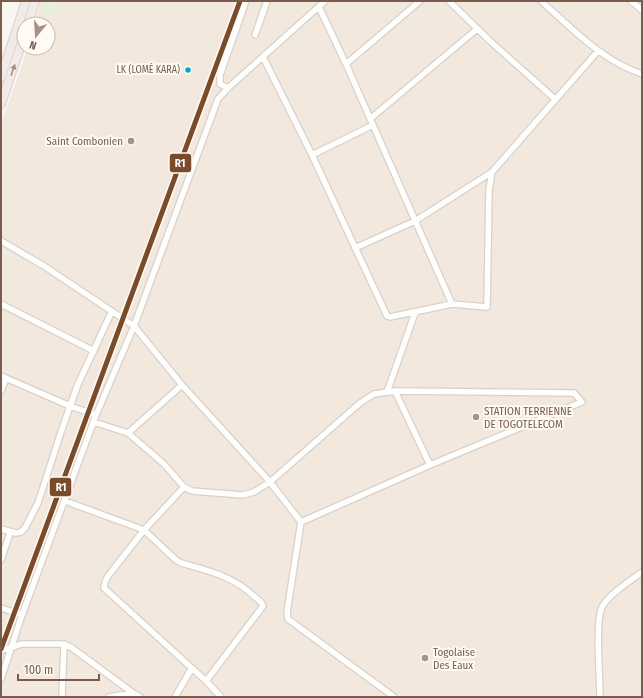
<svg xmlns="http://www.w3.org/2000/svg" width="643" height="698" font-family="'Fira Sans Condensed',sans-serif">
<rect width="100%" height="100%" fill="#f9f5f0"/>
<path fill="#f2e8de" d="M41,1H642V697H1V124L28,48H48V24H34Z"/>
<path fill="#e7f0db" d="M46,1H62L59,11L44,18L42,16Z"/>
<g fill="none" stroke-linecap="round" stroke-linejoin="round">
<defs>
<path id="minor" d="M449,1L491,42L555,99
M541,1C572,28 602,61 642,74
M631,1L642,10
M319,7L346,64L452,304
M255,35L267,1
M263,57L312,155L387,316L390,317L452,304L487,307L489,190L492,172
M346,64L420,1
M228,88L220,84V75L246,1
M370,119L477,29
M312,155L373,125
M1,241L44,266L134,326L182,385L270,482L301,522L287,612L288,619L394,697
M355,248L415,221L492,172L598,51
M1,304L94,351
M1,376L70,406L96,415
M1,391L6,378
M395,391L430,465
M387,392L415,313
M94,422L128,433L164,464L184,487L192,491L243,495L254,492L270,482L360,403L374,394L395,391L574,393L582,402L430,465L301,522
M128,433L182,385
M184,487L144,530L108,576L105,582L104,588L206,681L221,697
M65,501L144,530L176,560L181,563C209,571 233,576 255,597C259,600 262,602 263,606L206,681
M1,529L16,533L21,532L25,528L38,503L61,432L78,384L112,311
M1,560L10,533
M1,608L22,615
M1,650L11,648L21,644H64L72,648L133,693L140,697
M1,679L22,615L96,415L134,326L218,99L228,88L325,1
M62,697L64,644
M109,697L133,693
M175,697L192,668
M600,697C600,677 595,623 602,607C609,594 630,581 642,572"/>
<path id="highway" d="M28,24L35,1
M1,77L26,1
M1,104L24,36"/>
</defs>
<use href="#minor" stroke="#d7d1cb" stroke-width="8"/>
<use href="#highway" stroke="#dad1cc" stroke-width="10"/>
<use href="#minor" stroke="#fefefd" stroke-width="5.5"/>
<use href="#highway" stroke="#f2eae7" stroke-width="8"/>
<defs>
<path id="rail-1" d="M1,649L240,1"/>
</defs>
<use href="#rail-1" stroke="#fffaf3" stroke-width="8"/>
<use href="#rail-1" stroke="#7a4b2a" stroke-width="5"/>
</g>
<defs><path id="oneway-solid" d="M-6-.8H1V-3.2L6.5 0L1 3.2V.8H-6Z"/></defs>
<use fill="#a48e83" href="#oneway-solid" transform="translate(13 70) rotate(-71)"/>
<circle fill="#00a9ce" stroke="#fffaf3" stroke-width="1.5" cx="188" cy="70" r="3.5"/>
<g fill="#a69286" stroke="#fffaf3" stroke-width="1.5">
<circle cx="131" cy="141" r="4"/>
<circle cx="476" cy="417" r="4"/>
<circle cx="425" cy="658" r="4"/>
</g>
<g text-anchor="middle" dominant-baseline="central" stroke-width="4" stroke-linejoin="round" paint-order="stroke">
<g font-size="10" fill="#7a5c4d" stroke="#fffaf3" text-anchor="end">
<text x="180" y="70">LK (LOMÉ KARA)</text>
</g>
<g font-size="11" fill="#7a5c4d" stroke="#fffaf3" text-anchor="start">
<text x="123" y="141" text-anchor="end">Saint Combonien</text>
<text x="484" y="411">STATION TERRIENNE<tspan x="484" dy="13">DE TOGOTELECOM</tspan></text>
<text x="433" y="652">Togolaise<tspan x="433" dy="13">Des Eaux</tspan></text>
</g>
</g>
<g stroke="#fffaf3" stroke-width="1.5">
<rect x="169" y="153" width="23" height="20" rx="4" fill="#7a4b2a"/>
<rect x="49" y="477" width="23" height="20" rx="4" fill="#7a4b2a"/>
</g>
<g font-size="11" text-anchor="middle" font-weight="bold" fill="#fff">
<text x="180" y="167">R1</text>
<text x="61" y="491">R1</text>
</g>
<rect width="643" height="698" fill="none" stroke="#7a5c4d" stroke-width="4"/>
<g transform="translate(36 36) rotate(198)"><circle r="19" fill="#fffaf3" stroke="#cabbb1"/>
<path d="M0-3L7 15L0 10L-7 15Z" fill="#a69286"/>
<text y="-6" font-size="11" font-weight="bold" text-anchor="middle" fill="#7a5c4d">N</text>
</g>
<path d="M18 674v6h81v-6" fill="none" stroke="#7a5c4d" stroke-width="2"/>
<text x="24" y="674" font-size="12" fill="#7a5c4d" stroke="#fffaf3" stroke-width="3" paint-order="stroke">100 m</text>
</svg>
